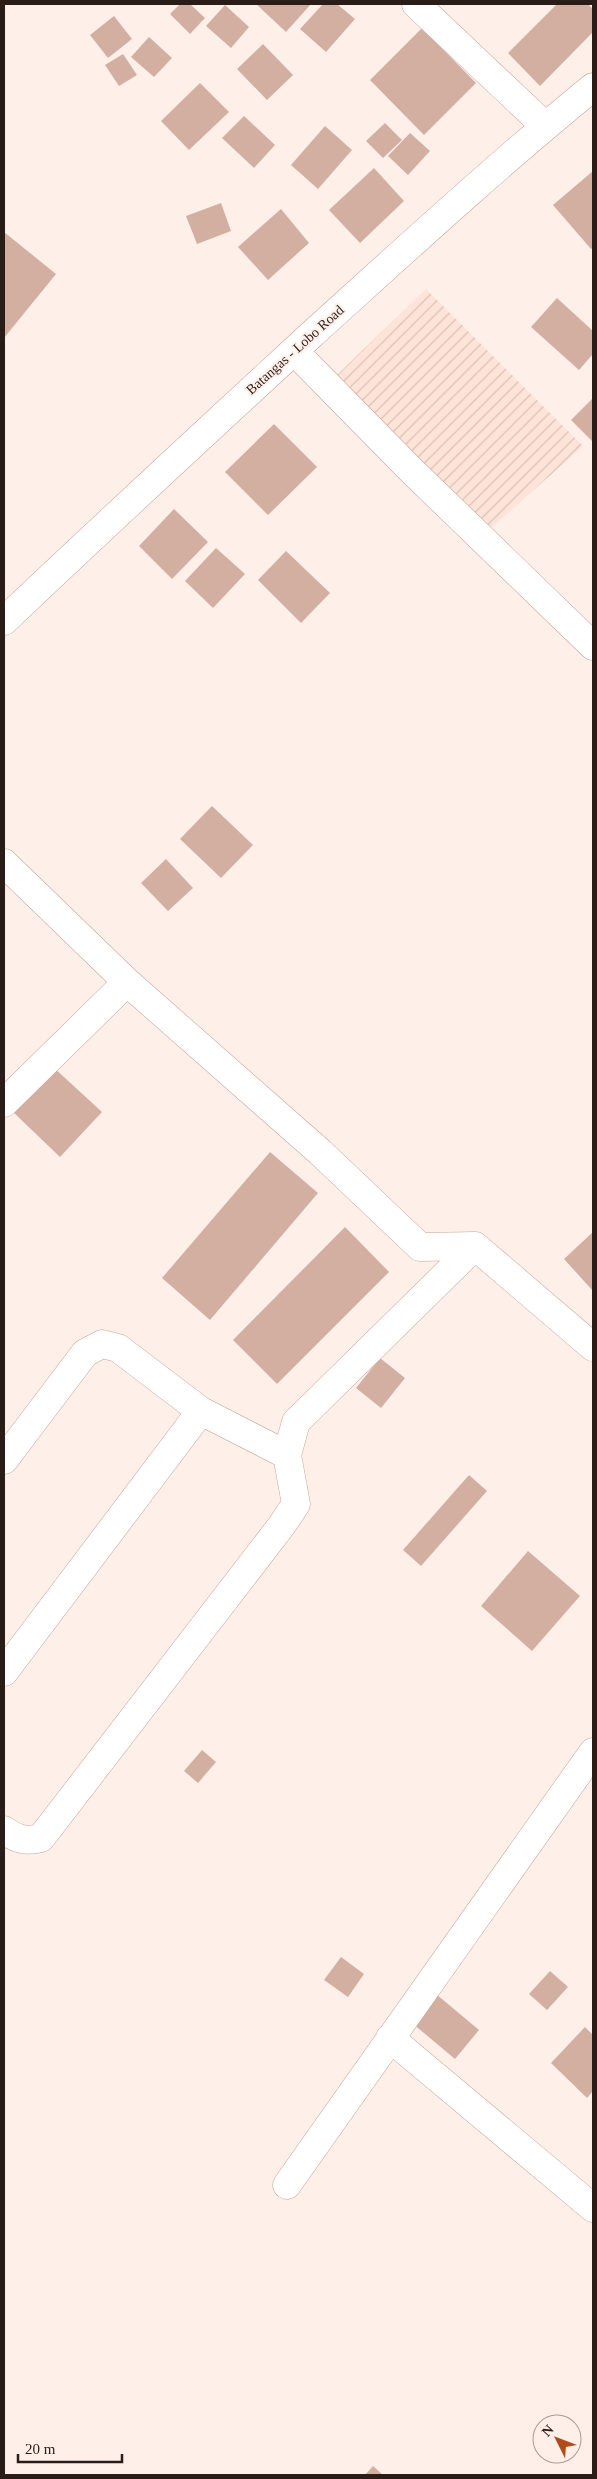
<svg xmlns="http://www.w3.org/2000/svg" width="597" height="2479" font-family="Georgia,serif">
<defs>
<pattern id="industrial-furrows" width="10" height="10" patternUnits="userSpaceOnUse" patternTransform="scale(1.25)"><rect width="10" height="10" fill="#fee3d8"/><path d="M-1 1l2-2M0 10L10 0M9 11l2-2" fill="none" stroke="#dac2b9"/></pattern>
</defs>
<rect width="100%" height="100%" fill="#feefe9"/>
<path fill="url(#industrial-furrows)" d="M426,289L583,446L489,530L336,376Z"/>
<path fill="#d3afa1" d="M180,4H190L205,18L190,34L170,14Z
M256,4H311L286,32Z
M323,4H337L355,19L326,52L300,29Z
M557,4H588L593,9V32L540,86L508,53Z
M225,5L249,27L231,48L206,26Z
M114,16L132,39L108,58L90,35Z
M422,28L476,83L424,135L370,80Z
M149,37L172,58L154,77L131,57Z
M263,44L293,75L267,100L237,69Z
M123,54L137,75L119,86L105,65Z
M200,83L229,112L189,150L161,121Z
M244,116L275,145L254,168L222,138Z
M385,123L402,140L383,158L366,141Z
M325,126L352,150L318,189L291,165Z
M410,133L430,151L408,175L388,156Z
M374,168L404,201L360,243L329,210Z
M593,171V248L591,249L553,205Z
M221,203L231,231L197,244L186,216Z
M281,209L309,243L268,280L238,247Z
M4,232L56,274L4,338Z
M557,298L593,331V354L579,370L531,327Z
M593,398V442L571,420Z
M274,424L317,467L268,515L225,472Z
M174,509L208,542L172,579L139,546Z
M216,548L245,574L213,608L185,581Z
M286,551L330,593L301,623L258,580Z
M212,806L253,845L221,878L180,839Z
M166,859L193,888L168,911L141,883Z
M52,1066L102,1112L60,1157L11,1110Z
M270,1152L318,1193L210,1320L162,1278Z
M345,1227L389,1272L277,1384L233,1340Z
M593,1232V1291L564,1259Z
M380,1358L405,1378L381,1408L356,1388Z
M469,1475L487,1491L421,1566L403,1550Z
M528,1551L580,1596L532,1651L481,1606Z
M202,1750L216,1762L198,1783L184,1771Z
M341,1957L364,1974L348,1997L324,1980Z
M550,1971L568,1987L547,2010L529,1994Z
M436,1994L479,2030L455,2059L412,2023Z
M585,2027L593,2035V2091L587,2098L551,2063Z
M373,2466L383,2475H365Z"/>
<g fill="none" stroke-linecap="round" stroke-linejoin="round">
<defs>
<path id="minor" d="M416,4L545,126
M294,351L411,470L593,646
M4,863L127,982L320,1152L420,1247L475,1246L593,1347
M4,1103L127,982
M4,1460L85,1353L102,1344L118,1348L201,1411L287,1455
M4,1672L201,1411
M4,1830C16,1839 26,1842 41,1838L282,1525L296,1504L287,1455L296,1422L475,1246
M390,2038L593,2208
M287,2185L593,1752"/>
<path id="primary" d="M4,621C105,525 208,430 311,335C404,251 496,166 593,87"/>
</defs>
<use href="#minor" stroke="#c7a395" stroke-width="29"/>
<use href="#primary" stroke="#c7a395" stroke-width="29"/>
<use href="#minor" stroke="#fff" stroke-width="28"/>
<use href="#primary" stroke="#fff" stroke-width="28"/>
</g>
<g text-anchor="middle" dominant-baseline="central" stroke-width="4" stroke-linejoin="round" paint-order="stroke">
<g font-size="14" fill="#2a1d18" stroke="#feefe9">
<text transform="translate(295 350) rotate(-42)">Batangas - Lobo Road</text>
</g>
</g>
<rect width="597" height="2479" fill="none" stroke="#2a1d18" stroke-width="10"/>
<g transform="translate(557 2439) rotate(312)"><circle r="24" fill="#feefe9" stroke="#a99b95"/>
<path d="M0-4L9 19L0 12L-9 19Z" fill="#b04c19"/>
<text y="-8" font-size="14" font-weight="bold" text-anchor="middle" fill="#2a1d18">N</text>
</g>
<path d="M18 2454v8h104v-8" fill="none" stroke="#2a1d18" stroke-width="2.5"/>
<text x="25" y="2454" font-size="15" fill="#2a1d18" stroke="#feefe9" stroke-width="4" paint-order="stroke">20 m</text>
</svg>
